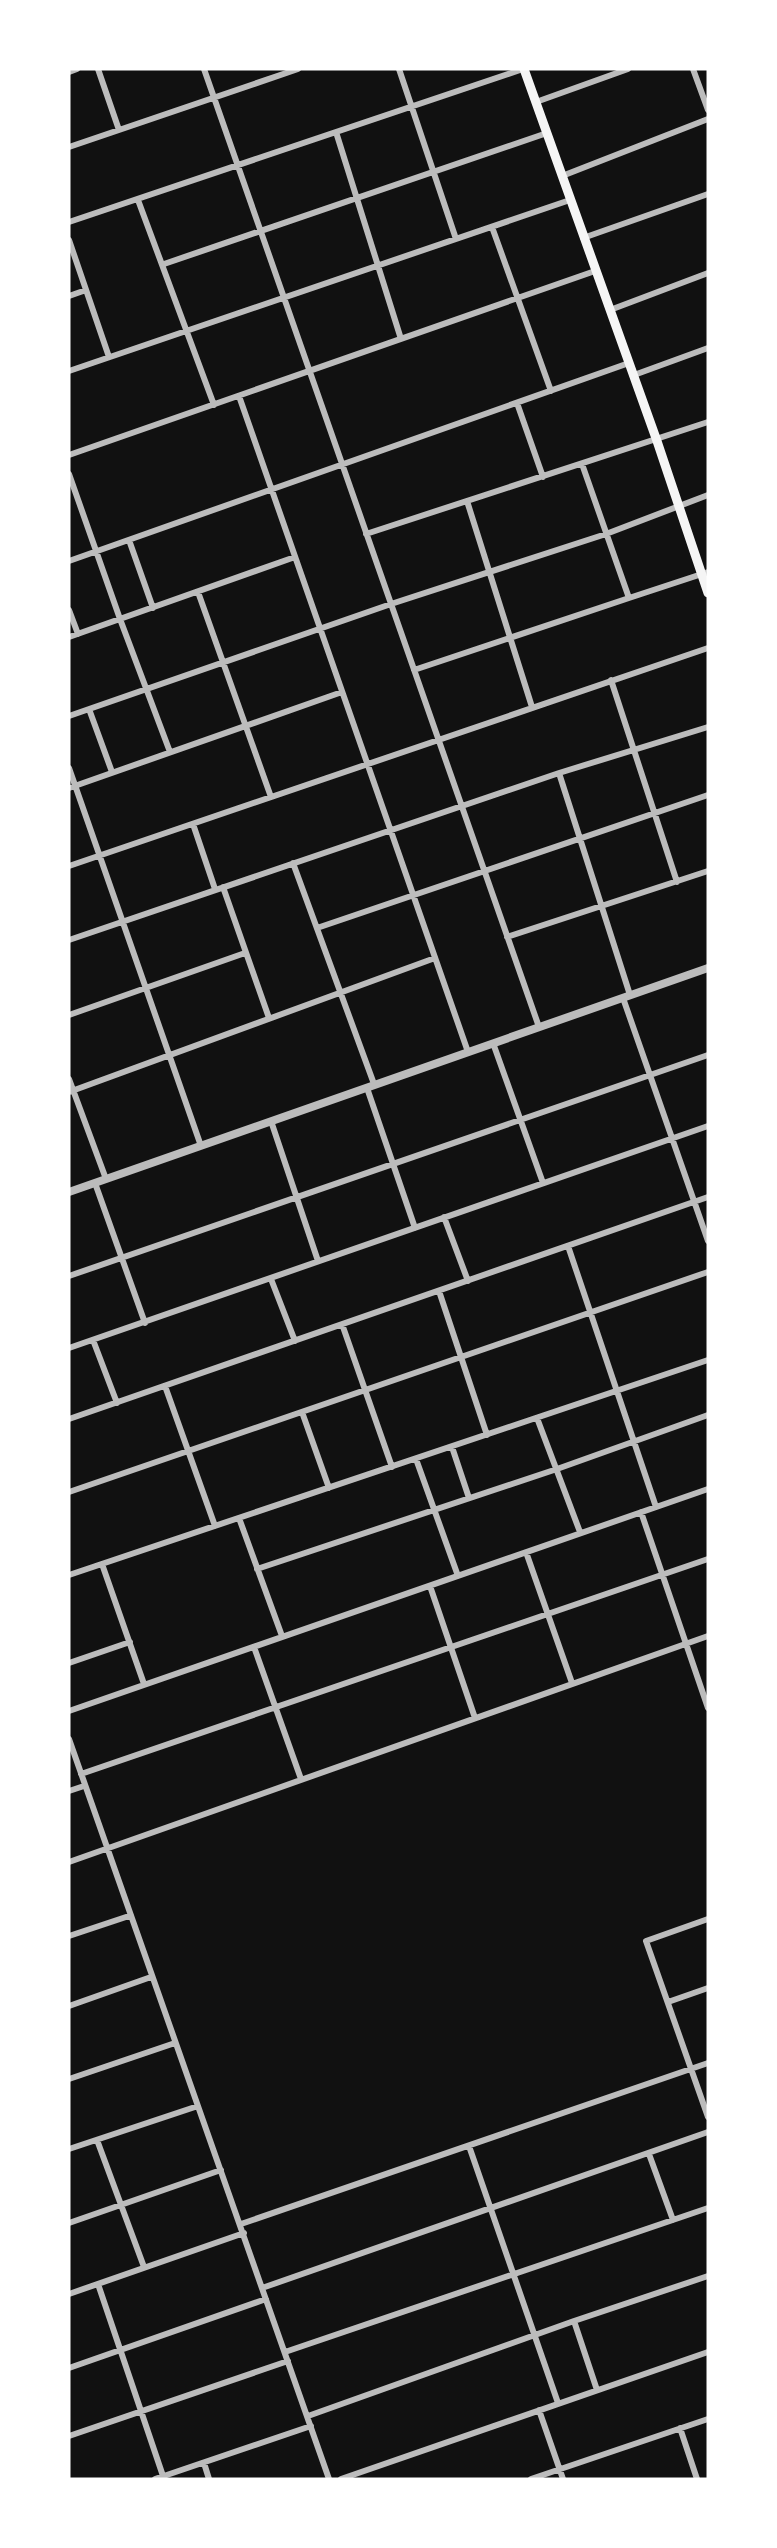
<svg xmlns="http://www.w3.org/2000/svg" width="777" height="2548" font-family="Bitter,serif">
<rect width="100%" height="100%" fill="#111"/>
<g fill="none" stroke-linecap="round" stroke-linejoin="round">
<path stroke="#bcbcbc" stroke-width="6" d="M98,69L119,130
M204,69L539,1027
M399,69L456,239
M693,69L708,110
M69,72L77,69
M536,102L628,69
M336,132L401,339
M69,147L298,69
M562,176L708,119
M138,200L214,405
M69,222L523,69
M492,227L551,391
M583,238L708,194
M69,240L109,357
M164,264L547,133
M69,296L86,290
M610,310L708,273
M69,371L570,200
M634,375L708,348
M239,396L468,1052
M517,403L543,477
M69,455L595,271
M69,474L120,619L170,752
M467,501L532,707
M366,534L708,422
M129,540L153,608
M69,561L629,363
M198,592L271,797
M629,598L708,572
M69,610L78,634
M69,637L295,557
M414,670L629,598L582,464
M611,680L677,882
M89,709L112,772
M69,716L391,604L606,534L708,495
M69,768L201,1146
M559,773L630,995
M69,788L342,692
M193,824L215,889
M293,863L374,1084
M69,866L708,648
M223,887L269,1018
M317,928L708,795
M507,937L708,871
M69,940L559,773L708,727
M623,998L708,1241
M69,1015L245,953
M493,1043L543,1183
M69,1079L106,1179
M367,1088L415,1228
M69,1092L435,958
M271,1121L318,1261
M95,1183L145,1323
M444,1217L468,1281
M568,1246L656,1507
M69,1276L708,1055
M271,1279L295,1341
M439,1291L487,1435
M342,1324L392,1467
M93,1340L117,1403
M69,1348L708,1126
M165,1386L215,1526
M302,1412L329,1488
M537,1418L580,1532
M69,1419L708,1197
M452,1447L469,1498
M416,1459L458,1576
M69,1492L708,1272
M641,1512L708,1708
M239,1518L282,1636
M526,1552L572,1683
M102,1564L144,1684
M257,1569L557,1469L708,1415
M69,1575L708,1360
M430,1586L475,1718
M254,1647L301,1779
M69,1663L130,1642
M69,1711L708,1489
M69,1739L329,2479
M81,1774L708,1559
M69,1791L84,1786
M69,1862L708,1636
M708,1919L646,1941L708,2117
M69,1936L129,1916
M668,2002L708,1988
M69,2006L151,1977
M69,2079L175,2043
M97,2140L144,2267
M469,2146L558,2403
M69,2149L198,2106
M649,2154L673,2220
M69,2223L221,2170
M241,2224L708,2063
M98,2284L163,2476
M262,2288L708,2132
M69,2294L244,2233
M285,2352L708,2208
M69,2368L266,2299
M597,2390L574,2321L708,2276
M539,2410L563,2479
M308,2416L574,2321
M680,2428L697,2479
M69,2436L288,2361
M204,2463L209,2479
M155,2479L311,2426
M341,2479L708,2352
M531,2479L708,2419"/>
<path stroke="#bcbcbc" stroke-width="8" d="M69,1192L708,968"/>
<path stroke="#f5f5f5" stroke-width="9" d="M524,69L657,441L708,593"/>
</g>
<rect width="777" height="2548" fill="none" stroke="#ffffff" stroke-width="141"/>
</svg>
